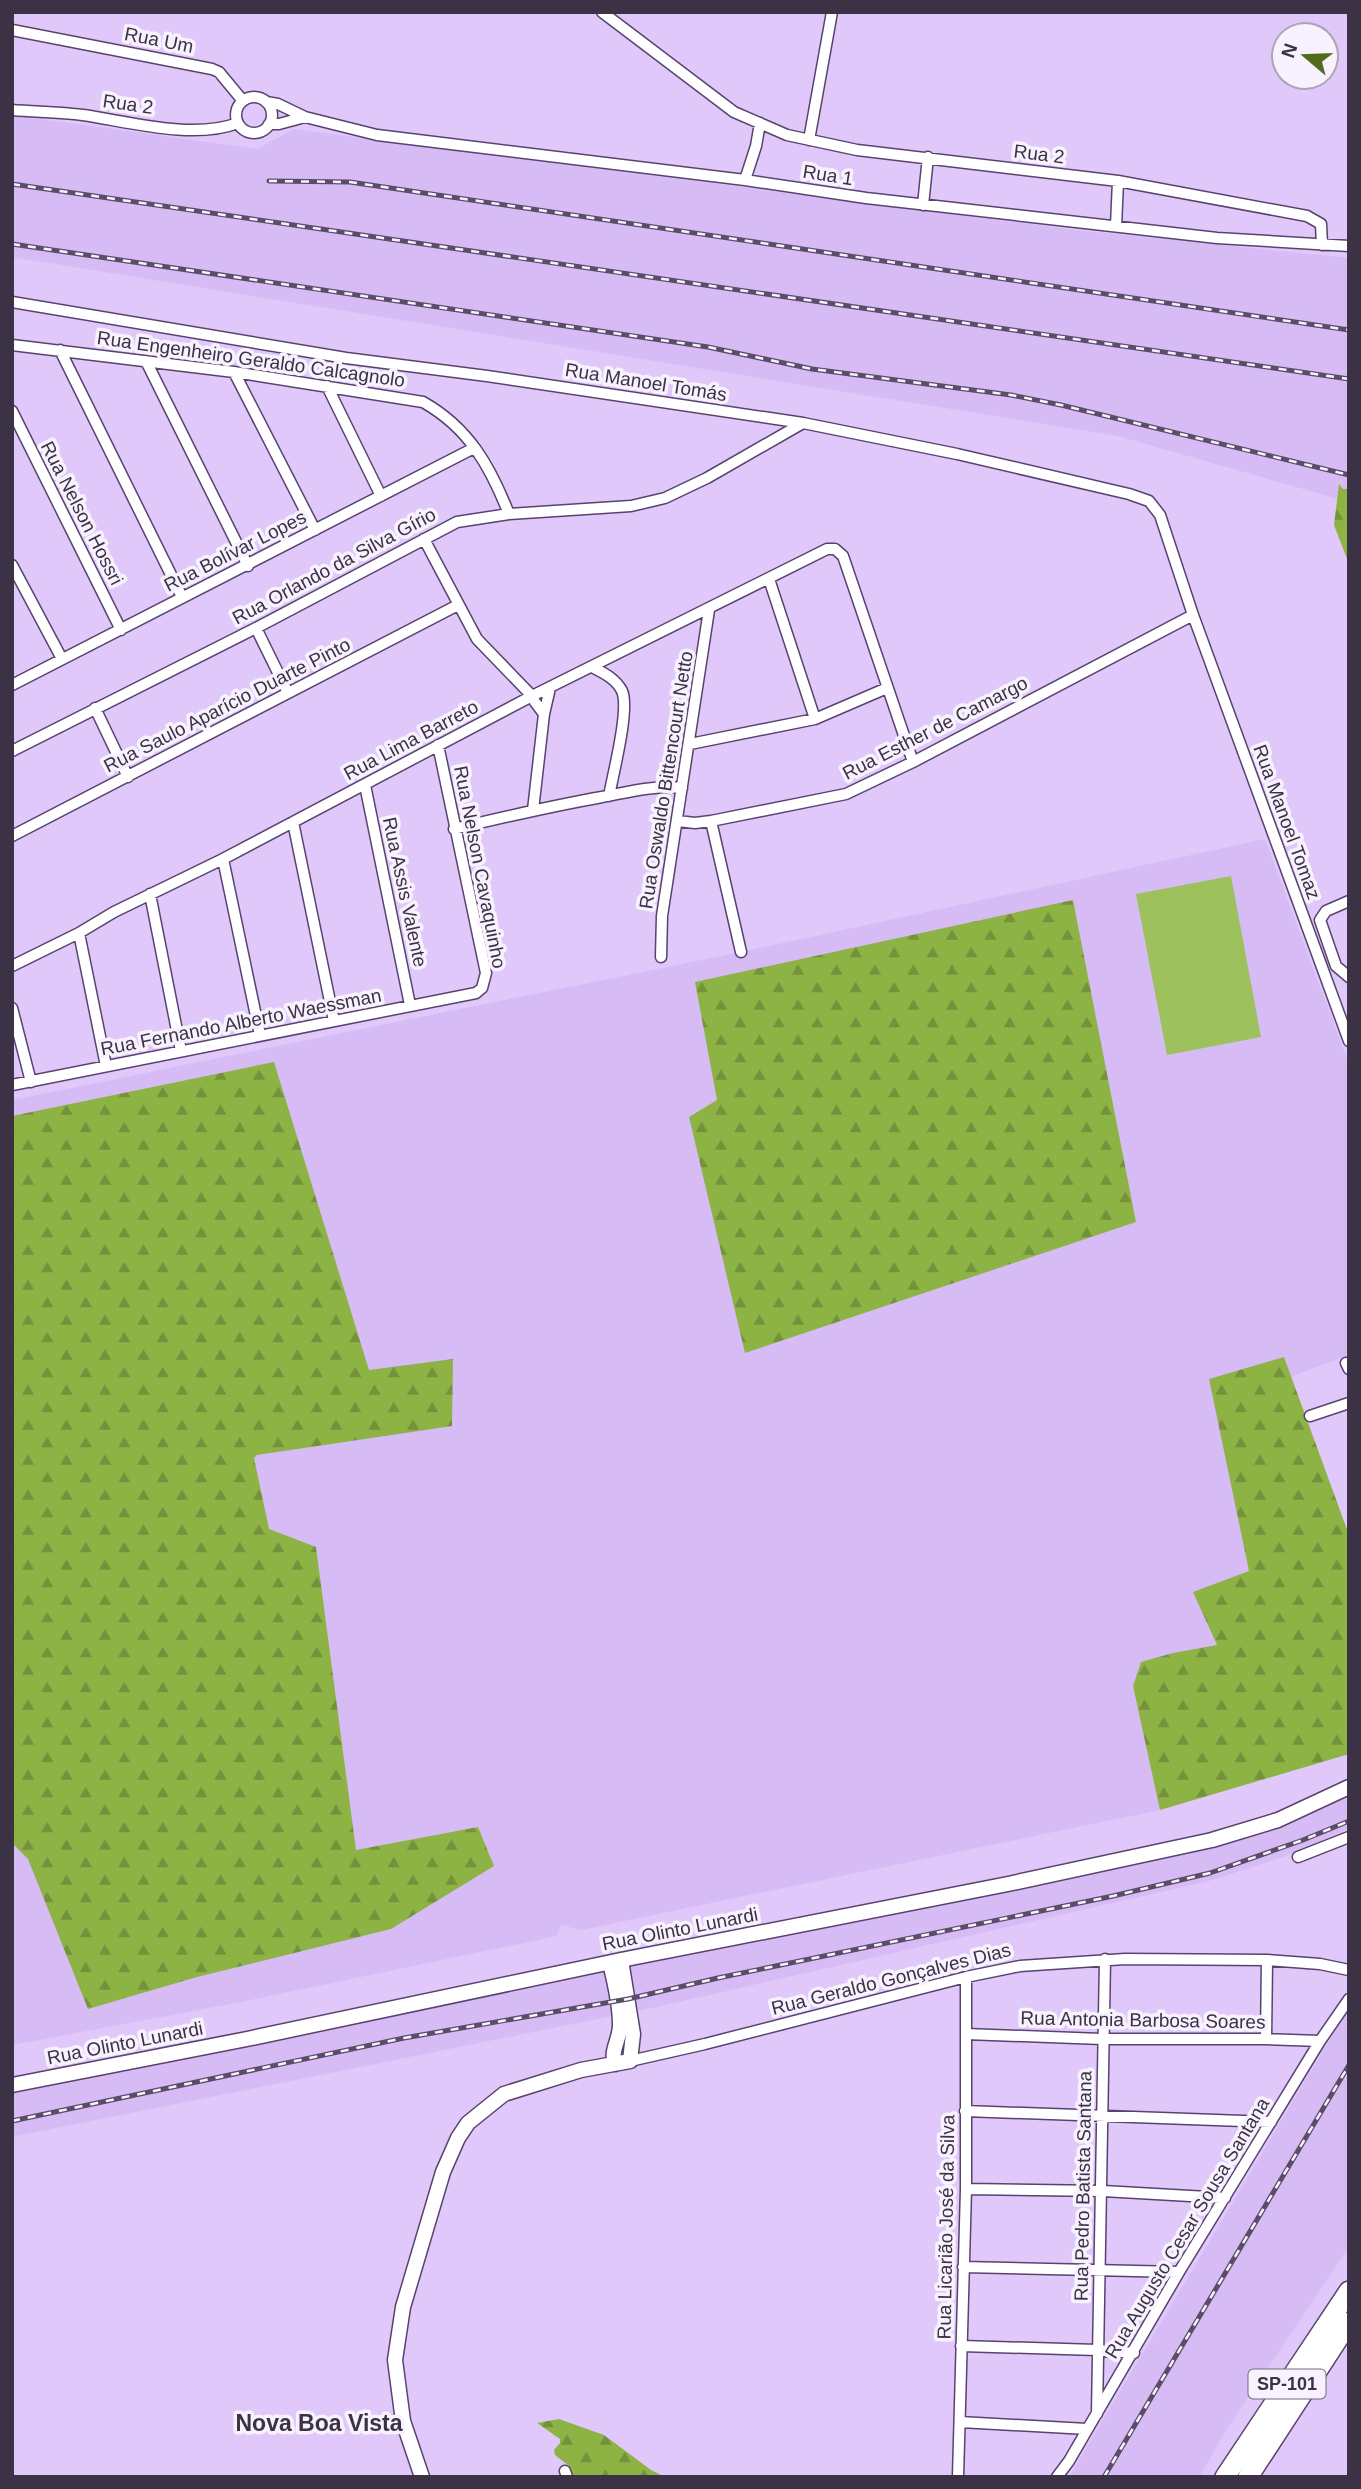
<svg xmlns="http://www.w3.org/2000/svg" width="1361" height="2489" font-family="Helvetica,sans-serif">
<defs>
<pattern id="forest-firs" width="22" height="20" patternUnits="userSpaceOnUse" patternTransform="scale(1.75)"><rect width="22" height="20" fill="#8db344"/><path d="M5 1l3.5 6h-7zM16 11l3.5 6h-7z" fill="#74923b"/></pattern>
</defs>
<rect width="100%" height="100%" fill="#e0c8fb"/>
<path fill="#d7bbf5" d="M12,115L258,149L293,129L1076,230L1349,258V502L1118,436L12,257Z
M1265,839L1349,1064V1355L1290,1377L1349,1535V1754L1160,1810L581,1930L561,1925L557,1936L241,2002L12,2045V1100L741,952Z
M1349,1787V1828L1295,1853L1209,1881L643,2010L12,2137V2085L1212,1840Z
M1349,2007V2247L1227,2429L1199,2477H1069Z"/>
<path fill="url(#forest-firs)" d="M1339,484L1343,489H1349V564L1334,525Z
M1073,900L1136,1222L745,1353L689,1117L717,1100L695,982Z
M274,1062L369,1370L453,1359L452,1426L257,1455L254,1458L269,1529L316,1547L356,1850L478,1827L494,1866L391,1929L197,1977L88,2009L28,1859L12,1843V1116Z
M1284,1357L1349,1535V1754L1160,1810L1133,1686L1141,1662L1173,1653L1217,1645L1193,1592L1249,1571L1209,1379Z
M559,2419L604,2435L651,2470L665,2477H574L569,2466L555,2455L554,2450L560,2443V2439L537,2423Z"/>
<path fill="#9dc15d" d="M1231,876L1261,1037L1167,1055L1136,894Z"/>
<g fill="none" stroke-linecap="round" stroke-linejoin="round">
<defs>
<path id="minor" d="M602,12L734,112L787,135L857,150L1118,181L1307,216L1321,224L1322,245
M12,30L212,69L219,72L243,101
M236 115a18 18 0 1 1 36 0a18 18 0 1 1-36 0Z
M266,102L278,104L305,117L377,135L745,180L866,198L1217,238L1349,246
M12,110C36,112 59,112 83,115C130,122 193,140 238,123
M269,124H279L305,117
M809,140L832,12
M745,180L756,146L760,123
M923,205L928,157
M1116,226L1118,181
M12,302L346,358L487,376L803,423L957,454L1129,494L1149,501L1160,515L1193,615L1349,1041
M12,345L234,372L423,402C469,428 490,466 509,514
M60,350L182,597
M146,361L248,566
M234,372L315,530
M327,386L381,496
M12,411L121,630
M424,539L477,639L532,696L535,702L544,714
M12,565L62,659
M769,579L815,719
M256,628L288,693
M592,667C604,673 616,679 622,691C630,709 613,774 609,796
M12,685L474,448
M95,708L128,777
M690,744L815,719L887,688
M12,751L256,628L457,522L509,514L631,506L665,498L707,478L803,423
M365,785L410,1005
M533,810L544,714L550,688
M678,821L695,823L711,821L846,794L913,762L1193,615
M711,821L741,952
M293,822L334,1021
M454,829C504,817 552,806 602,797C629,792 655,785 682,788
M12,836L458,605
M223,859L260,1035
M150,894L181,1051
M1349,901L1326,911L1320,920L1336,966L1349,977
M79,933L106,1066
M661,957L662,916L709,610
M12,966L79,933L114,912L223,859L532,696L827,549H835L843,556L913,762
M12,1008L31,1082
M12,1085L476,993L482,988L486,973L438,745
M1346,1363L1349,1369
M1310,1416L1349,1403
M1298,1857L1349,1837
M966,2034L1102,2039H1266L1320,2041
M1266,2039L1267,1960
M630,2061L705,2044L966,1977L1020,1966L1125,1959L1267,1960L1320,1964L1349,1970
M965,2111L1271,2122
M966,2189L1103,2191L1225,2198
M963,2267L1179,2272
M961,2346L1097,2350L1134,2353
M1097,2414L1105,1959
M960,2422L1087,2429
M565,2471L567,2477
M958,2477L966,2189V1977
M1057,2477L1069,2461L1179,2272L1320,2041L1349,1999"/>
<path id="tertiary" d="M610,1963C615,1983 620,2005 620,2025C620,2040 610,2050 615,2064
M12,2085L247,2039L621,1960L1008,1884L1212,1840L1278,1820L1349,1787
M422,2477L403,2421L395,2360L403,2307L443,2172L458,2138L468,2123L504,2094L581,2070L630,2061L633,2034L621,1960"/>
<path id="trunk" d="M1225,2477L1349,2291
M1248,2477L1349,2322"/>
</defs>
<use href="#minor" stroke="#58436e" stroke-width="13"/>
<use href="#tertiary" stroke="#58436e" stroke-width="17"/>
<use href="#trunk" stroke="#58436e" stroke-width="22"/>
<use href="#minor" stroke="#fff" stroke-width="10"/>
<use href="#tertiary" stroke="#fff" stroke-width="14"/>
<use href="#trunk" stroke="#fff" stroke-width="19"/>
<defs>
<path id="rail" d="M269,181L350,182L1349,330
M12,184L1349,379
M12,244L708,347L812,369L1011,395L1061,405L1349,475
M12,2121L404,2038L628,1999L718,1978L1113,1896L1210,1873L1303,1840L1349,1821
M1104,2477L1349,2065"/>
</defs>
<use href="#rail" stroke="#594d67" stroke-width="5"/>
<use href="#rail" stroke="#f7f2fd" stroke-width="2.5" stroke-dasharray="8" stroke-linecap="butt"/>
</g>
<g text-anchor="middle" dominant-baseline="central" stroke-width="7" stroke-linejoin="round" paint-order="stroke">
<rect fill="#f7f2fd" stroke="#736c7d" stroke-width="2" x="1248.5" y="2369.5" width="77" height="29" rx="5"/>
<g font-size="18" font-weight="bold" fill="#3b3246">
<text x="1287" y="2384">SP-101</text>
</g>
<g font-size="19" fill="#3b3246" stroke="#f7f2fd">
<text transform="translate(159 40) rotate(11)">Rua Um</text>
<text transform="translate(128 104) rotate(8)">Rua 2</text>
<text transform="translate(1039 154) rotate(7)">Rua 2</text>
<text transform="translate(828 175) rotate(9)">Rua 1</text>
<text transform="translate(251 359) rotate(8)">Rua Engenheiro Geraldo Calcagnolo</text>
<text transform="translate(646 382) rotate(9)">Rua Manoel Tomás</text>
<text transform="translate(82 513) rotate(63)">Rua Nelson Hossri</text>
<text transform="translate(235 551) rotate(-27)">Rua Bolívar Lopes</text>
<text transform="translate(334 566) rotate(-28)">Rua Orlando da Silva Gírio</text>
<text transform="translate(227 705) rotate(-27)">Rua Saulo Aparício Duarte Pinto</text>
<text transform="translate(935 728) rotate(-27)">Rua Esther de Camargo</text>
<text transform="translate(411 740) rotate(-28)">Rua Lima Barreto</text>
<text transform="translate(666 780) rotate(-81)">Rua Oswaldo Bittencourt Netto</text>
<text transform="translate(1287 822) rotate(70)">Rua Manoel Tomaz</text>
<text transform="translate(480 867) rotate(79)">Rua Nelson Cavaquinho</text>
<text transform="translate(405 892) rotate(78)">Rua Assis Valente</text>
<text transform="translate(241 1022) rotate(-11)">Rua Fernando Alberto Waessman</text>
<text transform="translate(680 1929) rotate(-11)">Rua Olinto Lunardi</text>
<text transform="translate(891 1979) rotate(-14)">Rua Geraldo Gonçalves Dias</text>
<text transform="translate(1143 2020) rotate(1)">Rua Antonia Barbosa Soares</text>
<text transform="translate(125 2043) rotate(-11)">Rua Olinto Lunardi</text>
<text transform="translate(1083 2186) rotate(-89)">Rua Pedro Batista Santana</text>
<text transform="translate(946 2227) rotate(-89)">Rua Licarião José da Silva</text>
<text transform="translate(1187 2228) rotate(-59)">Rua Augusto Cesar Sousa Santana</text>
</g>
<g font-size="23" font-weight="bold" fill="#3b3246" stroke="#f7f2fd">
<text x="319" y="2423">Nova Boa Vista</text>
</g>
</g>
<rect width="1361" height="2489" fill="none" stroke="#3b3246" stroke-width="28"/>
<g transform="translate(1305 56) rotate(289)"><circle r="33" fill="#f7f2fd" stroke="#aca5b4" stroke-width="2"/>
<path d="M0-5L12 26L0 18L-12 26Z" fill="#526c1e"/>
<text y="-10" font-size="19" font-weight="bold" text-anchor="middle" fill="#3b3246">N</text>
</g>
</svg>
